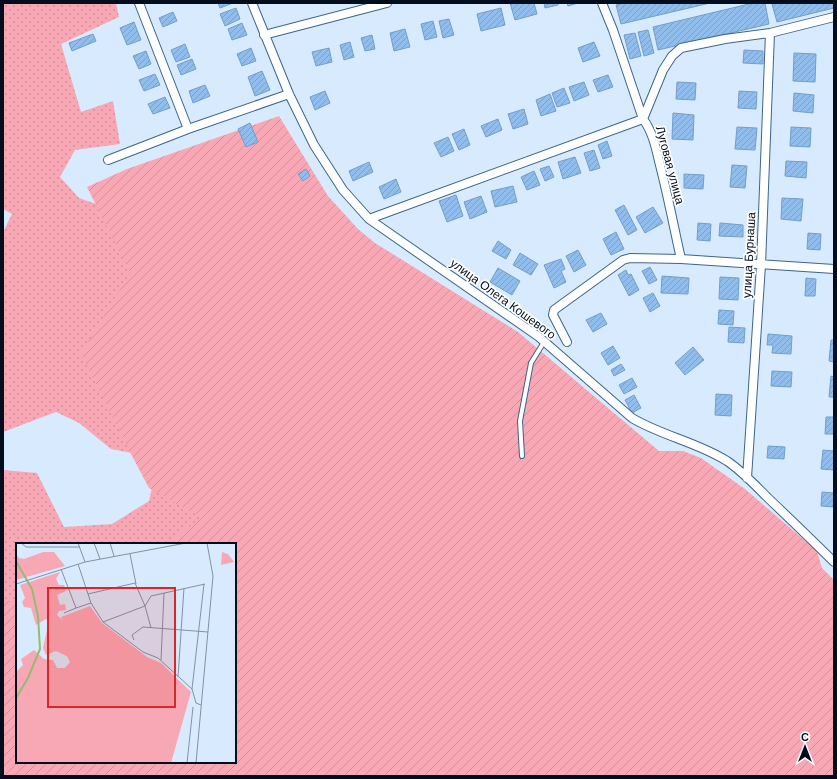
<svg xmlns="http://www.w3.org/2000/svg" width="837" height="779" font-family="Helvetica,sans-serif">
<defs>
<pattern id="grass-dots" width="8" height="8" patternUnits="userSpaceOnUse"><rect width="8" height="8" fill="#f8a8b4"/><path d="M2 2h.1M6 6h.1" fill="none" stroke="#d38f9a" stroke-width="1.8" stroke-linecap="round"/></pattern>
<pattern id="garden-furrows" width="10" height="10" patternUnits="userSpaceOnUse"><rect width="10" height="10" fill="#f8a8b4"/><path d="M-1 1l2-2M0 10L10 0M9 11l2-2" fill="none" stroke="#d38f9a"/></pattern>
<pattern id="building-hatch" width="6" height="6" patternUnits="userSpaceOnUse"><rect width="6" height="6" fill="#90bdeb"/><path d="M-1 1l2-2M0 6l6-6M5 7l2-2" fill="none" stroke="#7aa1c9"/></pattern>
</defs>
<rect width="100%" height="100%" fill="#d8ebfe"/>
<path fill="url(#grass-dots)" d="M3,3H116L119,17L61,44L81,112L113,101L120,144L75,150L60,177L79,198L116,211L150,258L152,457L111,449L79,423L56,412L3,432V232L12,214L3,209Z
M3,470L37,473L64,527L112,524L149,501L154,479L235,544H17V617L3,620Z"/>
<path fill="url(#garden-furrows)" d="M279,116L328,196L358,229L375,243L518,332L659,451H683L701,458L745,489L817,551L822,568L834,580V776H3V601L17,602V762H235V544H165L202,518L149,488L131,454L81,354L130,273L87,187L127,169Z"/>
<path fill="url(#building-hatch)" stroke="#729ecb" d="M218,3H233L220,8Z
M510,3H534L537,14L515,20Z
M544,3H558V5L545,8Z
M567,3H578L568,6Z
M623,3H710L621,24L616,5Z
M753,3H765L769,24L658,50L653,27Z
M775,3H834V8L777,22L772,4Z
M236,8L240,19L225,26L220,14Z
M501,8L505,25L481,31L477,14Z
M173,12L177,21L163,27L159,18Z
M449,19L454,35L443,38L439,21Z
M433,21L437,37L425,40L421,24Z
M134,22L141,40L127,45L120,28Z
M242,23L247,35L232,40L228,29Z
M405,29L410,47L394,51L390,33Z
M648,30L654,53L644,56L638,32Z
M635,33L641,56L630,59L624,35Z
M93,34L96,41L72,51L69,43Z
M372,35L375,49L365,51L361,38Z
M350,42L354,57L344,60L340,45Z
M594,42L600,56L583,62L578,48Z
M185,44L190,57L176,62L171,50Z
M251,48L256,61L242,66L237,54Z
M329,48L332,62L316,66L312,52Z
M744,50L763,51V64L743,63Z
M146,51L151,64L139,69L133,56Z
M794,53L816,54L815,82L793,81Z
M192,59L196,69L181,75L177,65Z
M262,71L270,90L255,96L248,77Z
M155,74L160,85L144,91L139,80Z
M608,75L613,87L598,92L593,80Z
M584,82L589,95L574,101L569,87Z
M677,82L696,83L695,100L676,99Z
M205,85L210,96L193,103L189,91Z
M564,88L570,103L557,107L552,93Z
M325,91L330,103L315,110L310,97Z
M739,91L757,92L756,109L738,108Z
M794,93L814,95L813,113L793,111Z
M550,94L556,111L541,116L536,100Z
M165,97L170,108L153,114L148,104Z
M524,109L528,124L513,129L508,114Z
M673,113L694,115L693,140L672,139Z
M498,119L502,130L486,137L481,126Z
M250,123L258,142L246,147L238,129Z
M737,127L757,128L755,150L735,149Z
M791,127L811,128L810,147L790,146Z
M464,129L470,145L459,150L452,134Z
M448,137L454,151L441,157L434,143Z
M607,141L612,156L603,159L598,145Z
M594,150L600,168L590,171L584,153Z
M575,157L581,173L563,179L558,162Z
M786,161L807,162L806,178L785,176Z
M369,162L373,172L353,181L349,171Z
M732,165L747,166L745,188L730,187Z
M549,166L554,177L545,181L540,169Z
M306,169L310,176L303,181L298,174Z
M534,171L540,185L527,190L521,177Z
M684,174L704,175L703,189L684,188Z
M396,179L401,192L384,199L379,187Z
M513,186L517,202L495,207L491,191Z
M456,195L463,216L447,222L439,201Z
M481,196L487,212L470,219L464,202Z
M782,198L803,199L801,221L781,219Z
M624,205L637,230L628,235L615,210Z
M653,207L663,223L645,233L636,217Z
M698,223L711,224L710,241L697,240Z
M720,223L743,225V237L719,236Z
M616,232L624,249L611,255L603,239Z
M808,233L821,234L820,250L807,249Z
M498,241L511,250L506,259L492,251Z
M578,250L586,265L574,272L566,256Z
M520,253L538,264L531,275L513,265Z
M561,259L565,269L561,271L566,282L554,288L544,265Z
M650,267L657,280L649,284L642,271Z
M498,268L520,281L512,295L490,282Z
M626,270L628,275L631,274L639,290L629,296L618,275Z
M662,276L689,278L688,294L661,293Z
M720,277L739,278L738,300L719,299Z
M806,278L816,279L815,296H805Z
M653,293L660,306L650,312L643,298Z
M719,310L734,311L733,325L718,324Z
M601,313L607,324L593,332L586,320Z
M729,327L745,328L744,343L728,342Z
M768,334L792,336L791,354L772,353L773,345H767Z
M831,340H834V362L829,361Z
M613,346L620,358L608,365L601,353Z
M693,347L704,360L685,375L675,363Z
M621,364L625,370L614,376L611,370Z
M772,371L792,372L791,387L771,386Z
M831,376L834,377V397H829Z
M632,378L637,387L624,394L619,385Z
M716,394L732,395L731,416L715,415Z
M634,395L641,408L632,413L625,400Z
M826,417H834V434H825Z
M768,446L785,447L784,459L767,458Z
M823,450L834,451V470L821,469Z
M822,492L834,493V507L821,506Z"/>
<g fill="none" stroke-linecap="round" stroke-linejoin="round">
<defs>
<path id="service" d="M522,456L520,421L531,363L544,342"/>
<path id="minor" d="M139,3L188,129L289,94
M252,3L289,94L314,145L343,190L369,219L539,337L632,418C662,436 697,442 727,461C742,471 755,485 768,498C790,519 812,540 834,562
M602,3L613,30L643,119L663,70L672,56L681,48L725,39L770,33L834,17
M264,35L387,3
M108,160L188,129
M369,219L643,119C653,132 656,149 660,165C668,196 674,228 681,259
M567,342L553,315L554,310L623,260L630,258L681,259L834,269
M747,478L761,265L770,33"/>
</defs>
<use href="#service" stroke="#3b658e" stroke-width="6"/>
<use href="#minor" stroke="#3b658e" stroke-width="10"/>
<use href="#service" stroke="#fff" stroke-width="4"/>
<use href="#minor" stroke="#fff" stroke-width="8"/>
</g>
<g text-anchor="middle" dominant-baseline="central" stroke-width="3.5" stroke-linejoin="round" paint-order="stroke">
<g font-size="12" fill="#010d1d" stroke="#fff">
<text transform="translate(670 165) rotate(75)">Луговая улица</text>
<text transform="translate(749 255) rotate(-87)">улица Бурнаша</text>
<text transform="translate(503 299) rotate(36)">улица Олега Кошевого</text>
</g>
</g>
<g transform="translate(16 543)">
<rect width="220" height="220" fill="#d8ebfe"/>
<path d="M27,9H38L49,23L0,37V11L3,15L8,16ZM206,9L212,11L218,19L205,22ZM44,29L40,36L43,42H48L50,48L41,52L44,62L49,61L50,67L43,68L41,72L54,84L55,115L40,108L30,112L27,105L33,78L30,76L20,82L15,65L8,64L6,59L9,55L4,42ZM18,107L28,116L37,117L41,125H49L55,118L64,123L0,181V129L7,122L5,116Z" fill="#f8a8b4"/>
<path d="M74,63L86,80L131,114L145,120L175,149L155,220H0V174L17,144L30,136L42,138L62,124L54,119L44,99L51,87L45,74Z" fill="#f8a8b4"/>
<path fill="none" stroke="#96ba71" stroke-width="2" d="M0,18L16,46L22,73L24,106L12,135L0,155"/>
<path fill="none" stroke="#8292a4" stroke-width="1" d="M5,0L10,4H64M62,0L69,19M78,0L84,16M94,0L98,13M114,11L120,41M62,21L75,60L87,79L127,109L142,115L176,146M45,26L60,65L75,60M0,41L69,19L170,0M72,51L119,40L129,63L135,53L189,41M48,70L60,65M87,79L129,63L135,85M118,97L116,92L127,84L192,89M145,117L148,50M162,134L168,45M185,162L180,160L176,146L188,41M171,220L177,164M180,220L197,33L191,0"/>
<path fill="#d62828" fill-opacity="0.15" stroke="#d62828" stroke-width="2" d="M32,45H159V164H32Z"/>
<rect width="220" height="220" fill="none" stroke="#010d1d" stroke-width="2"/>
</g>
<rect width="837" height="779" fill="none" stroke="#010d1d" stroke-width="8"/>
<g transform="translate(805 747)" stroke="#ffffff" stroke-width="3" paint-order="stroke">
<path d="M0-3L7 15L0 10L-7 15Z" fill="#010d1d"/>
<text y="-6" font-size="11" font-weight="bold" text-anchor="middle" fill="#010d1d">С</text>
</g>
</svg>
